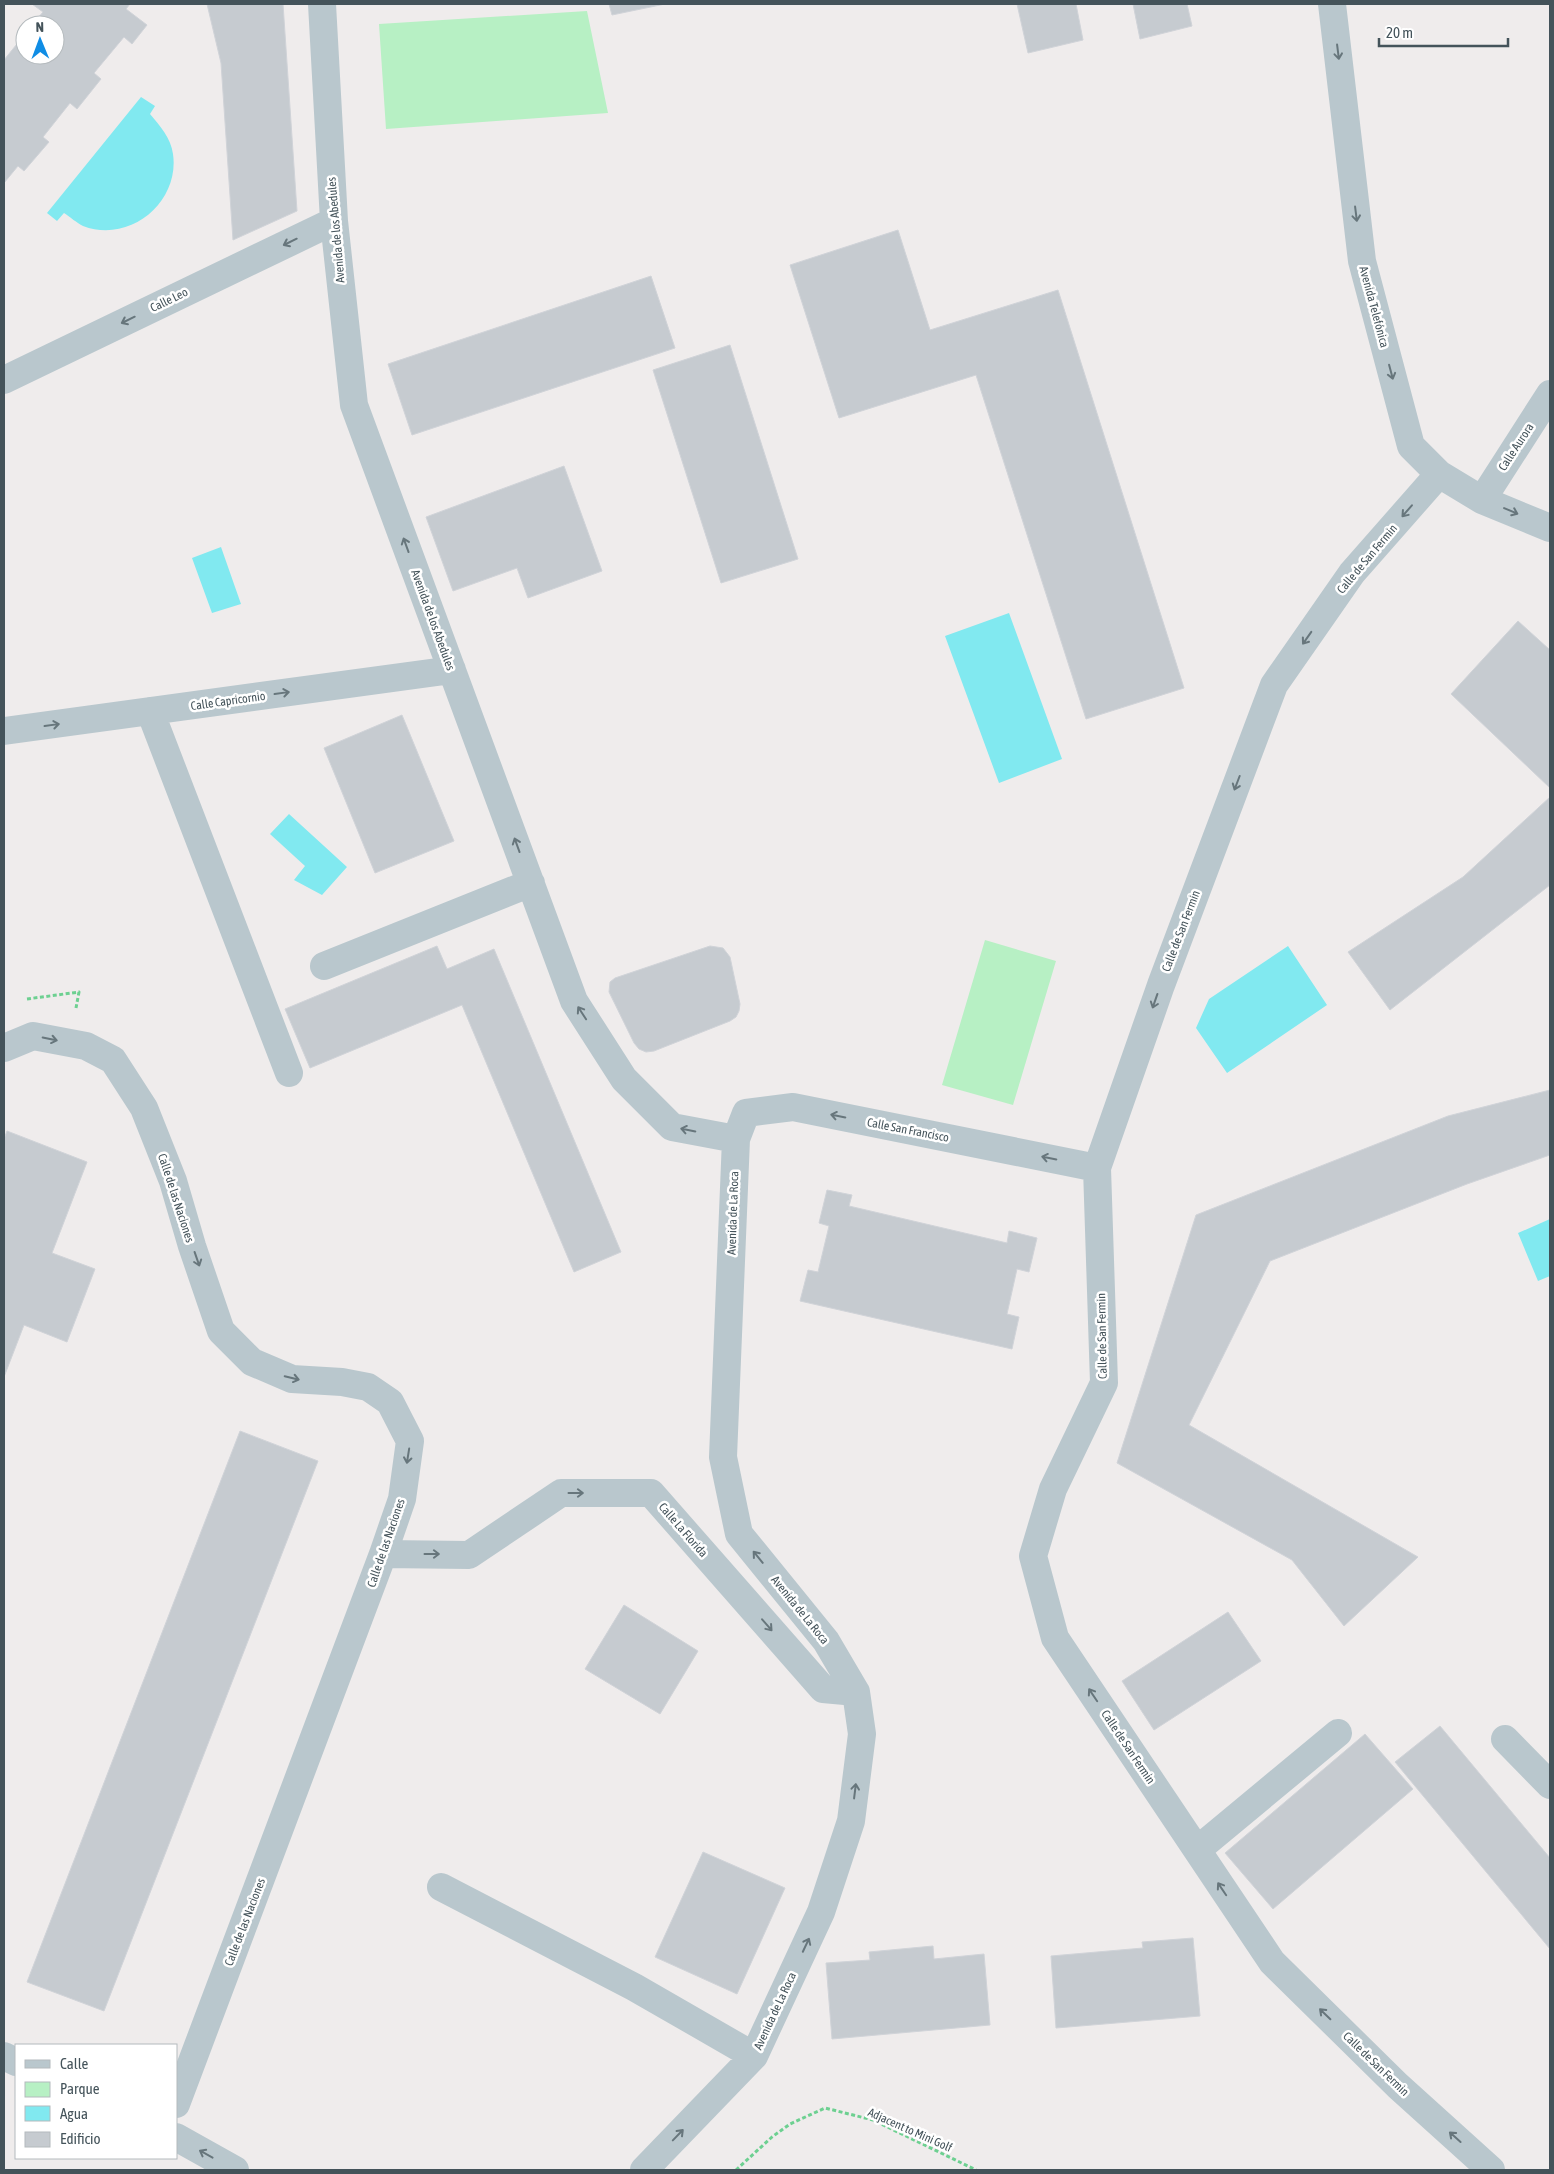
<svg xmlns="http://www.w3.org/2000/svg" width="1554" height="2174" font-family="'Asap Condensed',sans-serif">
<rect width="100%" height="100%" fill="#efecec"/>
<path fill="#b7f0c4" d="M587,11L608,113L386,129L379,24Z
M985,940L1056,961L1013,1105L942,1085Z"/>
<path fill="#81e9f0" d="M141,97L155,106L150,114C160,126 171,138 173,154C180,202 130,244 83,226C77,223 70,217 64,213L57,221L47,213Z
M221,547L241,604L212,613L192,558Z
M1009,613L1062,759L999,783L945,636Z
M289,814L347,867L322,895L294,880L305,866L270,834Z
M1288,946L1327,1005L1227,1073L1196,1028L1209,999Z
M1550,1219V1276L1538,1281L1518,1233Z"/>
<path fill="#c6cbd0" stroke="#d0d3d8" d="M32,4H130L126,9L147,25L132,44L124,37L94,73L101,79L77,109L70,103L43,137L49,142L24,171L18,166L4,183V60L25,34V55H55V25H32L43,12Z
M207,4H283L297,211L233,240L221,63Z
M609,4H665L612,15Z
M1017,4H1076L1083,40L1028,53Z
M1133,4H1187L1192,26L1140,39Z
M898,230L930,330L1058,290L1184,688L1086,719L976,375L839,418L790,265Z
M651,276L675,348L412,435L388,364Z
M730,345L798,559L721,583L653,370Z
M564,466L602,571L528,598L517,568L453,591L426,517Z
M1518,621L1550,650V788L1451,694Z
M402,715L454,841L375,873L324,748Z
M1550,797V885L1390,1010L1348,952L1463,877Z
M437,946L447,969L494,949L621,1252L574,1272L462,1005L310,1068L285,1009Z
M710,946L723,948L730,957L740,1004L739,1011L736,1017L730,1021L654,1051L646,1052L639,1049L634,1043L609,992L610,982L615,978Z
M1550,1090V1155L1467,1184L1270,1261L1189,1425L1418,1557L1344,1626L1292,1560L1117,1463L1196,1215L1448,1116Z
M7,1131L87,1162L52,1253L95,1269L67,1342L24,1325L4,1377V1139Z
M827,1190L852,1195L849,1206L1007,1243L1009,1231L1037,1238L1029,1272L1017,1269L1007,1314L1019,1317L1012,1349L800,1301L808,1270L818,1272L829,1226L819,1223Z
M240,1431L318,1461L104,2011L27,1982Z
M624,1605L698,1651L660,1714L585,1669Z
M1228,1612L1261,1661L1154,1730L1122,1681Z
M1440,1726L1550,1858V1949L1395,1762Z
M1365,1734L1413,1789L1273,1909L1225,1853Z
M703,1852L785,1888L737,1994L655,1957Z
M1193,1938L1200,2016L1056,2028L1051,1956L1143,1948L1142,1942Z
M933,1946L934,1959L984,1954L990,2025L832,2039L826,1963L870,1960L869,1952Z"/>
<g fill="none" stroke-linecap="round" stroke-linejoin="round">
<path stroke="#6dd091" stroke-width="3" stroke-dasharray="4 2.5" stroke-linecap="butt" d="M27,999L79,992L76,1008
M736,2170L772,2137L790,2124L825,2108L873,2120L976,2170"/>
<path stroke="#b9c7cd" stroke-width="28" d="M322,4L334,221L354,405L574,1001L624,1079L672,1127L736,1139
M1332,4L1362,261L1411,446L1439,474L1482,500L1550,528
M4,380L334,221
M1439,474L1352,573L1274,685L1161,985L1097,1168L1104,1383L1053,1489L1033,1556L1055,1638L1272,1962L1398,2086L1491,2170
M1482,500L1550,394
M150,711L289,1073
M4,731L452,670
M324,966L531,883
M4,1048L33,1036L86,1046L113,1060L144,1108L173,1181L192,1246L221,1331L252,1362L292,1379L342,1382L368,1387L390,1402L410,1441L402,1499L383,1554L176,2104
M383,1554L469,1555L561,1493H651L823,1689L856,1692
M1505,1739L1550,1785
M1197,1850L1338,1733
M441,1887L634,1987L754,2056
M4,2056L16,2062
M176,2137L235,2170
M644,2170L754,2056L821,1912L851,1821L862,1734L856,1692L826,1641L739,1534L723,1457L736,1139L746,1113L793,1107L1097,1168"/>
</g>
<defs><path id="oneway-shaft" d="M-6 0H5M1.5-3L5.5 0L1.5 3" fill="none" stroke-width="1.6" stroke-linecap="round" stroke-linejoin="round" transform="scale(1.25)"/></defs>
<g stroke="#67767c">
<use href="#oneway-shaft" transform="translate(1338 52) rotate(83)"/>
<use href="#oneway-shaft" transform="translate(1356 214) rotate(83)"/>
<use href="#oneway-shaft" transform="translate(290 242) rotate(154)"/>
<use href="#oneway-shaft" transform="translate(128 320) rotate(154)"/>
<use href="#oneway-shaft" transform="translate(1391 372) rotate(75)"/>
<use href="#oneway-shaft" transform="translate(1407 511) rotate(131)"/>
<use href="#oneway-shaft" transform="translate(1511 511) rotate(23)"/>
<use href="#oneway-shaft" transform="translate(406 545) rotate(-110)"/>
<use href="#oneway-shaft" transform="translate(1307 638) rotate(125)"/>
<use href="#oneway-shaft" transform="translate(282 693) rotate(-8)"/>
<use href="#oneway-shaft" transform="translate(52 725) rotate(-8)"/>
<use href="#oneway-shaft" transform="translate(1237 783) rotate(111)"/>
<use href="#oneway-shaft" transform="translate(517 845) rotate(-110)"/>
<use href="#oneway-shaft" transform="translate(1155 1001) rotate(109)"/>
<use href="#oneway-shaft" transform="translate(582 1013) rotate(-123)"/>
<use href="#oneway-shaft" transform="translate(50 1039) rotate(12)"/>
<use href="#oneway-shaft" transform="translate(838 1116) rotate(-169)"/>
<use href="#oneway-shaft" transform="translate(688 1130) rotate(-169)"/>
<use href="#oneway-shaft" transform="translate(1049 1158) rotate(-169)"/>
<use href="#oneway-shaft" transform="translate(197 1259) rotate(71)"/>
<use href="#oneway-shaft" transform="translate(292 1378) rotate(13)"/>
<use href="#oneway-shaft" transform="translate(408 1456) rotate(99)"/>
<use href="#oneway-shaft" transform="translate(576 1493)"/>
<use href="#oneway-shaft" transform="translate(432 1554)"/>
<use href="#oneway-shaft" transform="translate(758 1557) rotate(-129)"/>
<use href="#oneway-shaft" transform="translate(767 1625) rotate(49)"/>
<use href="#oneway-shaft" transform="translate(1093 1695) rotate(-124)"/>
<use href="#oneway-shaft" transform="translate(855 1791) rotate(-83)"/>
<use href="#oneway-shaft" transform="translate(1222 1889) rotate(-124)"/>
<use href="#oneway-shaft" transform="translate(806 1945) rotate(-65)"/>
<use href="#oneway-shaft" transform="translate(1325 2014) rotate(-136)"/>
<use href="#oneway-shaft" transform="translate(678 2135) rotate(-46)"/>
<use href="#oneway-shaft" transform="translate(1455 2137) rotate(-138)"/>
<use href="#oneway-shaft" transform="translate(206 2154) rotate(-151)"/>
</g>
<g text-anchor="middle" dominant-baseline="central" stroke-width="5" stroke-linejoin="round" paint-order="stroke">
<g font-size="12" fill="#44535a" stroke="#fff">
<text transform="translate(336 230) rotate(-95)">Avenida de los Abedules</text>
<text transform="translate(169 300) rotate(-26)">Calle Leo</text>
<text transform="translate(1374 307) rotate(75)">Avenida Telefónica</text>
<text transform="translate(1516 447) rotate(-57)">Calle Aurora</text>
<text transform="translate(1367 559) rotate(-50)">Calle de San Fermin</text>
<text transform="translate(433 620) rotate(70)">Avenida de los Abedules</text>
<text transform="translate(228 701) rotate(-8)">Calle Capricornio</text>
<text transform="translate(1181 931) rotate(-69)">Calle de San Fermin</text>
<text transform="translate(908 1130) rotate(11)">Calle San Francisco</text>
<text transform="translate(176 1198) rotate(72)">Calle de las Naciones</text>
<text transform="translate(733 1213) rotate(-88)">Avenida de La Roca</text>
<text transform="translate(1102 1336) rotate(-91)">Calle de San Fermin</text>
<text transform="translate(683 1530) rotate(49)">Calle La Florida</text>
<text transform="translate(386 1543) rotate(-71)">Calle de las Naciones</text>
<text transform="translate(800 1610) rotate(51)">Avenida de La Roca</text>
<text transform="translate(1128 1747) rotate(56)">Calle de San Fermin</text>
<text transform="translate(245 1922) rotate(-69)">Calle de las Naciones</text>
<text transform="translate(775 2011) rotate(-65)">Avenida de La Roca</text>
<text transform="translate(1376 2064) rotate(44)">Calle de San Fermin</text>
<text transform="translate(910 2130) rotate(24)">Adjacent to Mini Golf</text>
</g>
</g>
<rect width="1554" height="2174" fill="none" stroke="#44535a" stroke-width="10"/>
<rect x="15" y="2044" width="162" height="115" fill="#ffffff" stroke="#b4babd"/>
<rect x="25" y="2060" width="25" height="8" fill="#b9c7cd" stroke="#b4babd"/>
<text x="60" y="2069" font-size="15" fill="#44535a">Calle</text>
<rect x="25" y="2082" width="25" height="15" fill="#b7f0c4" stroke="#b4babd"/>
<text x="60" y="2094" font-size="15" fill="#44535a">Parque</text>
<rect x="25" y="2106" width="25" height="15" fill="#81e9f0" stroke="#b4babd"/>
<text x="60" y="2119" font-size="15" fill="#44535a">Agua</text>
<rect x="25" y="2132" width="25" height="15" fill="#c6cbd0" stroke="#b4babd"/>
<text x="60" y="2144" font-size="15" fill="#44535a">Edificio</text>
<g transform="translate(40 40) rotate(359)"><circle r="24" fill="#ffffff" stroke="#b4babd"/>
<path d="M0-4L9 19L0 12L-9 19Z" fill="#108de5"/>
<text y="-8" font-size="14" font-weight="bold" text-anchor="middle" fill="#44535a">N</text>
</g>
<path d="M1379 38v8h129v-8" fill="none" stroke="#44535a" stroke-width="2.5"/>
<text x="1386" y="38" font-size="15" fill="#44535a" stroke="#ffffff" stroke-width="4" paint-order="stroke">20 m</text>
</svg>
